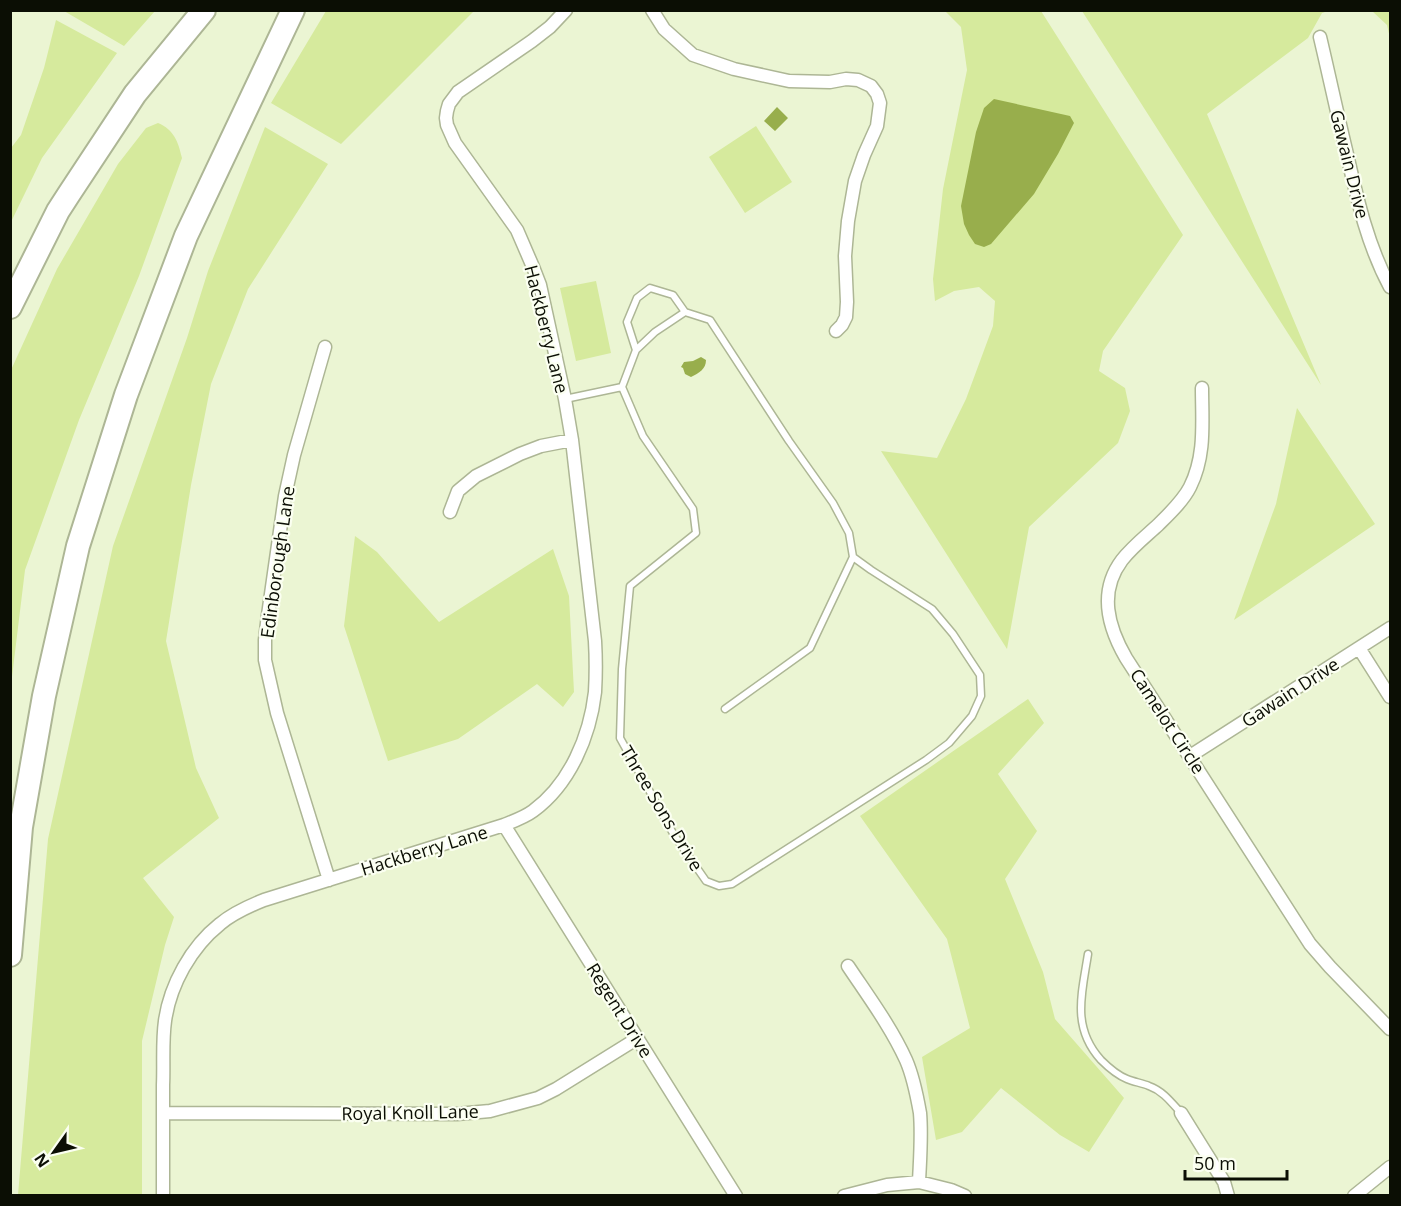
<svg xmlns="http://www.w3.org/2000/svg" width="1401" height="1206" font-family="'Open Sans',sans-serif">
<rect width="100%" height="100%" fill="#ebf5d3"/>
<path fill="#d6ea9d" d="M64,11H155L124,46Z
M326,11V10L474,11L341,144L271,103Z
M945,11H1041L1183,235L1103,351L1099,371L1125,388L1130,411L1118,443L1029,527L1007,649L881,451L937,458L966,399L993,326L995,301L979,287L954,291L935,301L933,279L943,189L967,70L961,27Z
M1082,11H1328L1322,13L1308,38L1207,114L1321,385Z
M1372,11H1390V38L1387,25Z
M56,20L117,53L42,158L11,222V148L21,135L44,68Z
M158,123C174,130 178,141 182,158L139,276L79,420L25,570L11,685V370L57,269L118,164L146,128Z
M756,126L792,182L745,213L709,157Z
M265,127L328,164L248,289L211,384L191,485L166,641L196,768L219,818L143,878L174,917L165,945L142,1041V1195H18L48,839L113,546L187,338L208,271Z
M596,281L611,353L576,361L560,288Z
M1297,408L1375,524L1234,620L1276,504Z
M355,536L377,552L439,622L553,549L569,596L574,692L563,707L537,684L458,739L388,761L344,626Z
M1028,699L1044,723L998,774L1037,831L1005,879L1043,972L1055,1019L1124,1098L1089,1152L1060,1135L1001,1088L962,1132L936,1140L922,1057L970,1028L947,939L860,816Z"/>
<path fill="#98ae4c" d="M994,99L1070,116L1074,123L1058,154L1034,194L991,244L984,247L975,244L969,235L964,224L961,206L976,132L984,108Z
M777,107L788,118L775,131L764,121Z
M701,357L706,360C706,369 699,373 691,377L685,374L683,368L681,367L684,362L693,361Z"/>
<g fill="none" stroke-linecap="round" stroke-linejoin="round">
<defs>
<path id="lane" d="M636,350L655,332L685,312
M622,387L636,350L627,322L637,298L650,288L673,295L685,312L710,320L789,441L833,503L849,533L853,557L810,648L725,709
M565,399L622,387L643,436L693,509L696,533L630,586L622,669L620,738L674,835L706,881L719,886L732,884L926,760L949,743L972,716L981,696L980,675L953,634L932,609L871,570L853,557
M1088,954C1082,993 1071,1027 1101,1060C1109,1068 1117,1075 1127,1079C1134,1082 1142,1083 1149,1086C1163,1091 1171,1102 1181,1113"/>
<path id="street" d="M652,10L664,29L693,55L734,69L789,81L830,82L846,79L858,80L871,86L877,94L880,103L877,126L864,155L855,181L848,221L845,256L847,302L846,317L842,325L836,331
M1320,37C1329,75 1337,113 1346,150C1357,198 1367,244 1390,287
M325,347L294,455L285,496L268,615L265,640V660L277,713L329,880
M1202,388C1202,422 1206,455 1190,487C1183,501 1169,514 1158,525C1146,536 1132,547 1122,560C1098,592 1108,627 1126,658L1310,944L1330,967L1390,1029
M450,512L458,491L476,476L520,454L541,446L572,440
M1359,648L1390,697
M1190,756L1390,628
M504,825L736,1196
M848,966C868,996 891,1027 906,1060C913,1076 917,1096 920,1113C922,1136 920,1159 919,1182
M163,1113L457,1114L490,1111L538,1098L556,1089L638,1038
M1181,1113L1224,1182L1228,1196
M163,1196C163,1159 163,1122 163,1085C164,1065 162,1042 165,1021C170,985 191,947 220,924C233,913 249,906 264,900L504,825C514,821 525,817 533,811C570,784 590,736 595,692C596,675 596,658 595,641L572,440L565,399L540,285L533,267L517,230L455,143L447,125L446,118L447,111L449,104L458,92L532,41L550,27L566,10
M844,1196L887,1185L919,1182L951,1190L965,1196
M1354,1196L1390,1167"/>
<path id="highway" d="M10,307L58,211L69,194L135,94L204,10
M10,955L21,827L44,696L78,546L126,395L186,236L293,10"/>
</defs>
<use href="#lane" stroke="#adb695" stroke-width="9"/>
<use href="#street" stroke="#adb695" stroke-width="15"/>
<use href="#highway" stroke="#adb695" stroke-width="26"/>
<use href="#lane" stroke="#fff" stroke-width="6"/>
<use href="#street" stroke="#fff" stroke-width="12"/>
<use href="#highway" stroke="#fff" stroke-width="22"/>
</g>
<g text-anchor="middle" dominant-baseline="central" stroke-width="4.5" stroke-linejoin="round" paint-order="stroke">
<g font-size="18" fill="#0b0e04" stroke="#fbfff1">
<text transform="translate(1350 164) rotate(76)">Gawain Drive</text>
<text transform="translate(547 329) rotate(76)">Hackberry Lane</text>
<text transform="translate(277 562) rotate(-82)">Edinborough Lane</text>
<text transform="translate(1290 692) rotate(-33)">Gawain Drive</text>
<text transform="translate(1168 721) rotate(57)">Camelot Circle</text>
<text transform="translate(662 808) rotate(59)">Three Sons Drive</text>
<text transform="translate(424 850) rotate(-17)">Hackberry Lane</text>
<text transform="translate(620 1010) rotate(58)">Regent Drive</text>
<text transform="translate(410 1112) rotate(-1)">Royal Knoll Lane</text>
</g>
</g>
<rect width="1401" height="1206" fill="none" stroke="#0b0e04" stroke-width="24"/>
<g transform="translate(54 1152) rotate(236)" stroke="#fbfff1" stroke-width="4.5" paint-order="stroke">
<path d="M0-4.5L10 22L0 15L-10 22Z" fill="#0b0e04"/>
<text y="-9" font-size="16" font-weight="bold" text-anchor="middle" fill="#0b0e04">N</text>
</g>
<path d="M1185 1170v9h102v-9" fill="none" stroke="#0b0e04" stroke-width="3"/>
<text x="1194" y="1170" font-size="18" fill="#0b0e04" stroke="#fbfff1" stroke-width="4.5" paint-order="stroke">50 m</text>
</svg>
